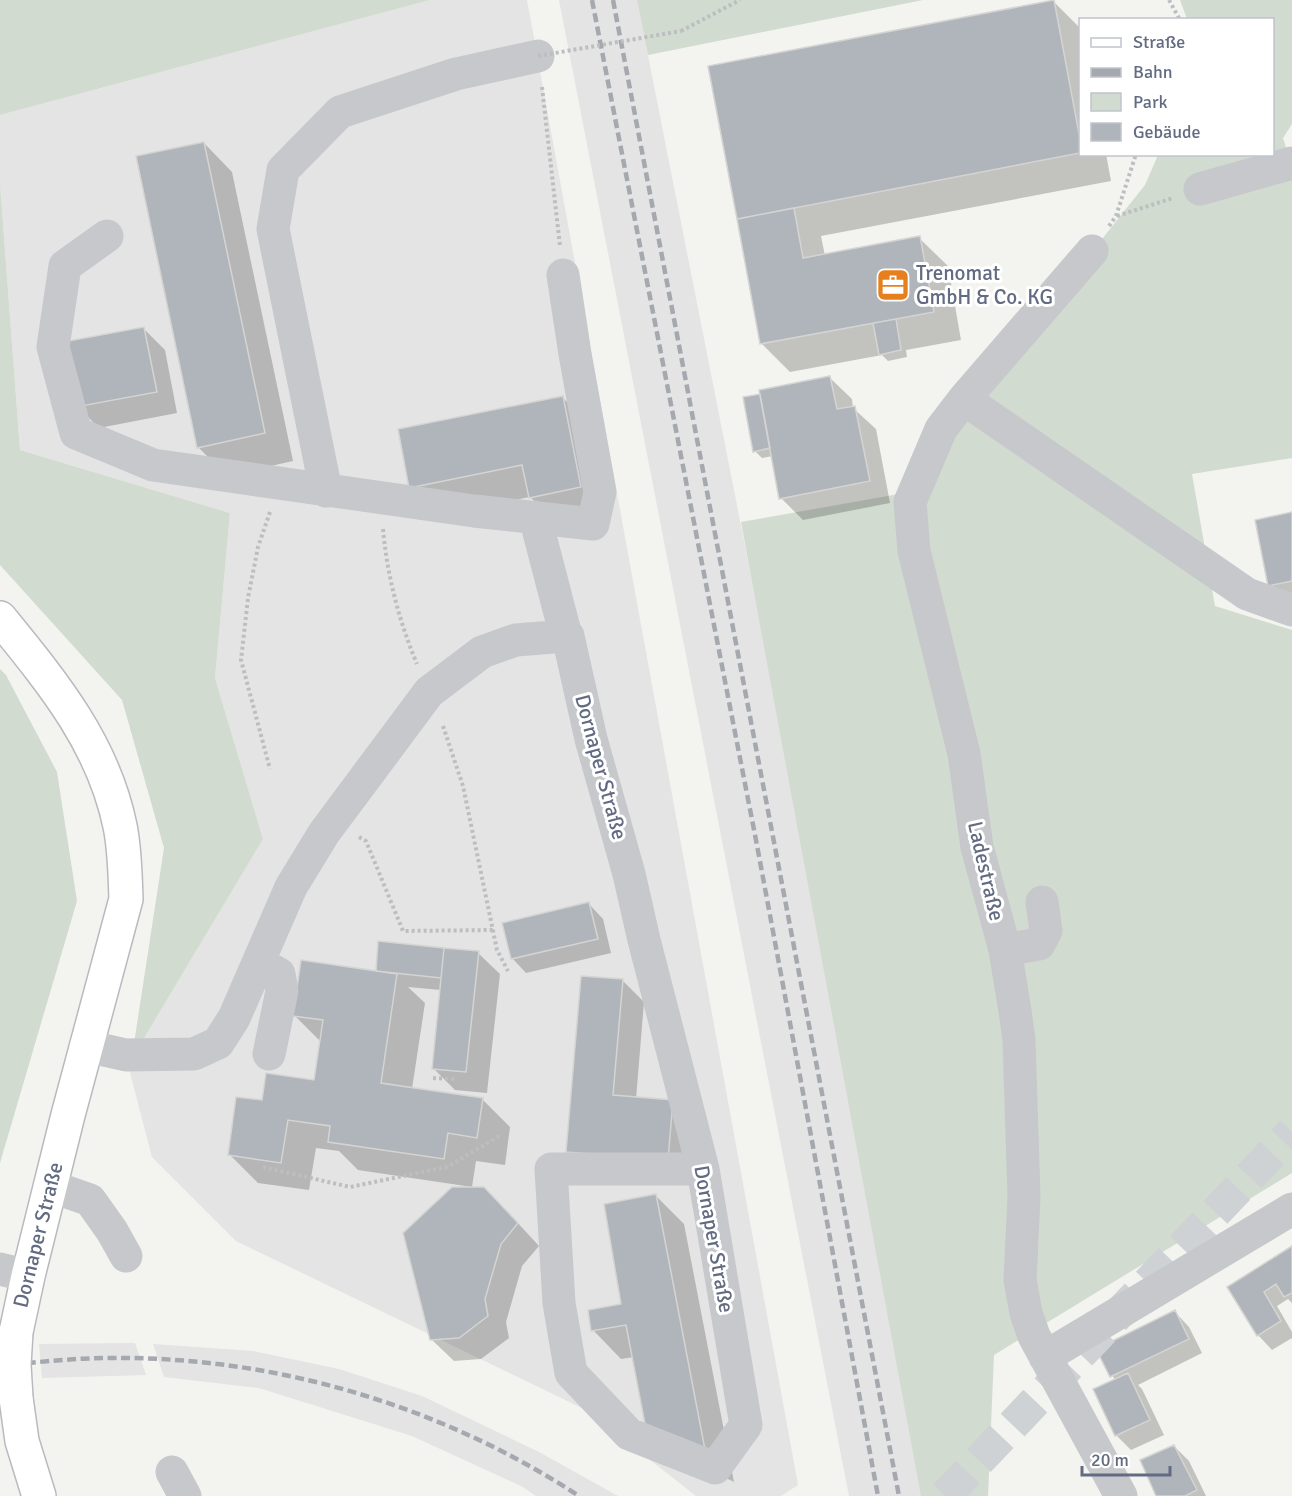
<svg xmlns="http://www.w3.org/2000/svg" width="1292" height="1496" font-family="Signika,sans-serif">
<rect width="100%" height="100%" fill="#f3f4ef"/>
<path fill="#e3e4e3" d="M430,0H527L798,1485L781,1496H696L588,1411L236,1241L152,1157L128,1065L263,839L215,678L230,513L20,450L0,184V115Z
M559,0H637L933,1496H849Z
M135,1343L146,1375L42,1378L39,1344Z
M153,1344L253,1351L339,1369L422,1396L539,1452L618,1496H536L523,1487L412,1436L259,1388L164,1377Z"/>
<path fill="#d2dbd0" d="M0,0H430L0,115Z
M637,0H923L648,55Z
M1180,0H1292V124L1283,138L1292,166V458L1192,474L1215,606L1292,630V1173L994,1355L988,1496H921L741,522L899,494L1145,185L1158,155L1272,154V20L1187,19Z
M0,184L20,450L230,513L215,678L263,839L128,1065L135,1037L164,848L122,700L0,565Z
M0,669L6,675L57,772L77,901L0,1163Z"/>
<path fill="#0003" d="M1054,2L1080,28V154H1106L1111,181L821,236L825,256L919,238L948,266L961,340L906,350L907,357L888,361L882,355L790,372L762,344L710,67Z
M204,143L232,172L293,461L227,476L198,447Z
M143,328L165,350L177,413L99,428L77,406Z
M830,378L852,399L853,408L876,429L890,503L803,520L781,498L773,456L762,458L755,451Z
M563,398L591,426L609,515L559,525L530,497L439,515L411,487Z
M1292,514V607L1270,585Z
M589,904L603,919L611,953L526,973L512,958Z
M380,943L478,953L500,974L487,1093L455,1090L433,1068L441,990L408,987L425,1003L412,1089L482,1099L510,1127L505,1165L476,1161L472,1187L358,1170L339,1151L316,1148L309,1190L258,1183L229,1154L263,1102L316,1081L322,1043L294,1015L377,972Z
M623,981L644,1002L636,1099L673,1102L689,1181L589,1173L568,1151Z
M656,1196L684,1224L734,1482L675,1452L634,1357L621,1359L593,1330L622,1305Z
M506,1210L539,1246L522,1266L506,1322L509,1338L481,1359L454,1361L432,1340Z
M1292,1248V1303L1288,1299L1277,1306L1292,1332V1338L1272,1350L1258,1335L1229,1287Z
M1175,1312L1189,1327L1202,1353L1138,1385L1142,1389L1164,1435L1131,1450L1116,1435L1095,1389L1115,1380L1098,1350Z
M1174,1446L1189,1461L1206,1496H1158Z"/>
<path fill="#b0b4bb" stroke="#d4d5d2" stroke-width="1.5" d="M1054,0L1080,139V153L737,219L708,66Z
M204,142L265,433L197,448L136,156Z
M794,208L803,258L920,236L934,312L760,344L737,219Z
M896,319L901,350L879,355L873,323Z
M144,327L157,392L76,407L63,342Z
M830,376L837,409L855,406L870,481L779,499L759,390Z
M760,394L770,448L753,452L743,397Z
M563,396L581,487L529,498L522,465L409,488L398,429Z
M1292,512V581L1268,586L1255,520Z
M589,902L598,939L511,959L502,923Z
M378,941L444,948L441,978L376,971Z
M444,948L479,951L466,1072L432,1069Z
M301,960L397,974L381,1083L483,1098L477,1138L448,1133L444,1159L328,1142L330,1126L288,1120L281,1163L228,1155L236,1097L262,1100L266,1073L314,1080L323,1020L293,1016Z
M581,976L623,979L613,1095L673,1100L668,1160L566,1152Z
M452,1187H484L518,1223L501,1244L485,1299L488,1316L459,1338L430,1340L403,1233Z
M656,1194L706,1455L645,1424L626,1325L591,1331L588,1310L621,1304L604,1204Z
M1292,1246V1293L1284,1297L1276,1284L1264,1292L1281,1321L1257,1336L1227,1287Z
M1175,1310L1189,1339L1110,1377L1096,1349Z
M1128,1373L1150,1420L1115,1436L1093,1389Z
M1174,1445L1197,1490L1185,1496H1156L1140,1460Z"/>
<g fill="none" stroke-linecap="round" stroke-linejoin="round">
<path stroke="#cfd2d4" stroke-width="33" stroke-dasharray="33 16" stroke-linecap="butt" d="M945,1496L1292,1132"/>
<defs>
<path id="major" d="M0,618C52,682 103,743 120,826C125,850 125,875 126,899L68,1115L28,1276L16,1332
M16,1398L22,1441L39,1496"/>
</defs>
<use href="#major" stroke="#b8babf" stroke-width="36"/>
<path stroke="#bdbec0" stroke-width="4" stroke-dasharray="3 3" stroke-linecap="butt" d="M1169,0L1180,20
M681,31L740,0
M542,87L560,246
M1117,216L1173,198
M1109,226L1116,216L1136,154
M270,512L258,547L248,598L241,660L270,769
M383,529C387,575 399,621 417,664
M443,726L463,786L497,950L508,971
M359,837L366,841L403,931L494,930
M433,1078L455,1079
M263,1167L350,1187L447,1167L501,1135"/>
<path stroke="#c6c8cc" stroke-width="33" d="M1200,189L1292,163
M107,236L65,266L53,347L76,433L153,465L474,511L593,524L600,492L575,354L563,275
M1092,251L964,399L941,429L910,502L914,551L964,754L977,847L1005,950L1015,1011L1019,1040L1024,1197L1020,1280L1026,1313L1034,1336L1121,1496
M964,399L1247,594L1292,610
M326,491L273,229L283,170L340,112L456,74L538,56
M535,517L566,636H568L591,739L629,874L644,940L703,1169L746,1425L715,1468L629,1434L571,1373L559,1303L551,1169H703
M1005,950L1039,944L1046,931L1042,902
M259,963L279,974L282,991L269,1054
M86,1046L126,1055L194,1054L218,1043L234,1018L291,887L324,833L429,692L482,652L516,640L566,636
M50,1186L90,1200L112,1231L126,1256
M0,1269L28,1276
M1045,1357L1292,1209
M172,1472L185,1496"/>
<use href="#major" stroke="#fff" stroke-width="33"/>
<path stroke="#a5a8af" stroke-width="4.5" stroke-dasharray="9 4.5" stroke-linecap="butt" d="M592,0L756,840L878,1496
M613,0L899,1496
M0,1367C200,1336 411,1386 579,1496"/>
<defs>
<path id="major-bridge" d="M16,1398L14,1365L16,1332"/>
</defs>
<use href="#major-bridge" stroke="#b8babf" stroke-width="36" stroke-linecap="butt"/>
<path stroke="#bdbec0" stroke-width="4" stroke-dasharray="3 3" stroke-linecap="butt" d="M538,56L681,31"/>
<use href="#major-bridge" stroke="#fff" stroke-width="33"/>
</g>
<defs>
<symbol id="office-square" viewBox="-11 -11 22 22"><rect x="-9" y="-9" width="18" height="18" rx="4" fill="#e67f1d" stroke="#fff"/><path d="M-6-3h4V-5.5h4V-3h4V5H-6ZM-1-4.5V-3h2v-1.5ZM-6 0V1H6V0Z" fill="#fff"/></symbol>
</defs>
<g fill-rule="evenodd">
<use href="#office-square" x="874" y="266" width="38" height="38"/>
</g>
<g text-anchor="middle" dominant-baseline="central" stroke-width="6" stroke-linejoin="round" paint-order="stroke">
<g font-size="21" fill="#626b81" stroke="#fff" text-anchor="start">
<text x="916" y="273">Trenomat<tspan x="916" dy="24">GmbH &amp; Co. KG</tspan></text>
</g>
<g font-size="21" fill="#626b81" stroke="#fff">
<text transform="translate(601 767) rotate(75)">Dornaper Straße</text>
<text transform="translate(986 871) rotate(77)">Ladestraße</text>
<text transform="translate(38 1235) rotate(-76)">Dornaper Straße</text>
<text transform="translate(714 1239) rotate(80)">Dornaper Straße</text>
</g>
</g>
<rect x="1079" y="18" width="195" height="138" fill="#ffffff" stroke="#c0c4cd" stroke-width="1.5"/>
<rect x="1091" y="38" width="30" height="9" fill="#ffffff" stroke="#c0c4cd" stroke-width="1.5"/>
<text x="1133" y="48" font-size="18" fill="#626b81">Straße</text>
<rect x="1091" y="68" width="30" height="9" fill="#a5a8af" stroke="#c0c4cd" stroke-width="1.5"/>
<text x="1133" y="78" font-size="18" fill="#626b81">Bahn</text>
<rect x="1091" y="93" width="30" height="18" fill="#d2dbd0" stroke="#c0c4cd" stroke-width="1.5"/>
<text x="1133" y="108" font-size="18" fill="#626b81">Park</text>
<rect x="1091" y="123" width="30" height="18" fill="#b0b4bb" stroke="#c0c4cd" stroke-width="1.5"/>
<text x="1133" y="138" font-size="18" fill="#626b81">Gebäude</text>
<path d="M1082 1466v9h88v-9" fill="none" stroke="#626b81" stroke-width="3"/>
<text x="1091" y="1466" font-size="18" fill="#626b81" stroke="#ffffff" stroke-width="4.5" paint-order="stroke">20 m</text>
</svg>
